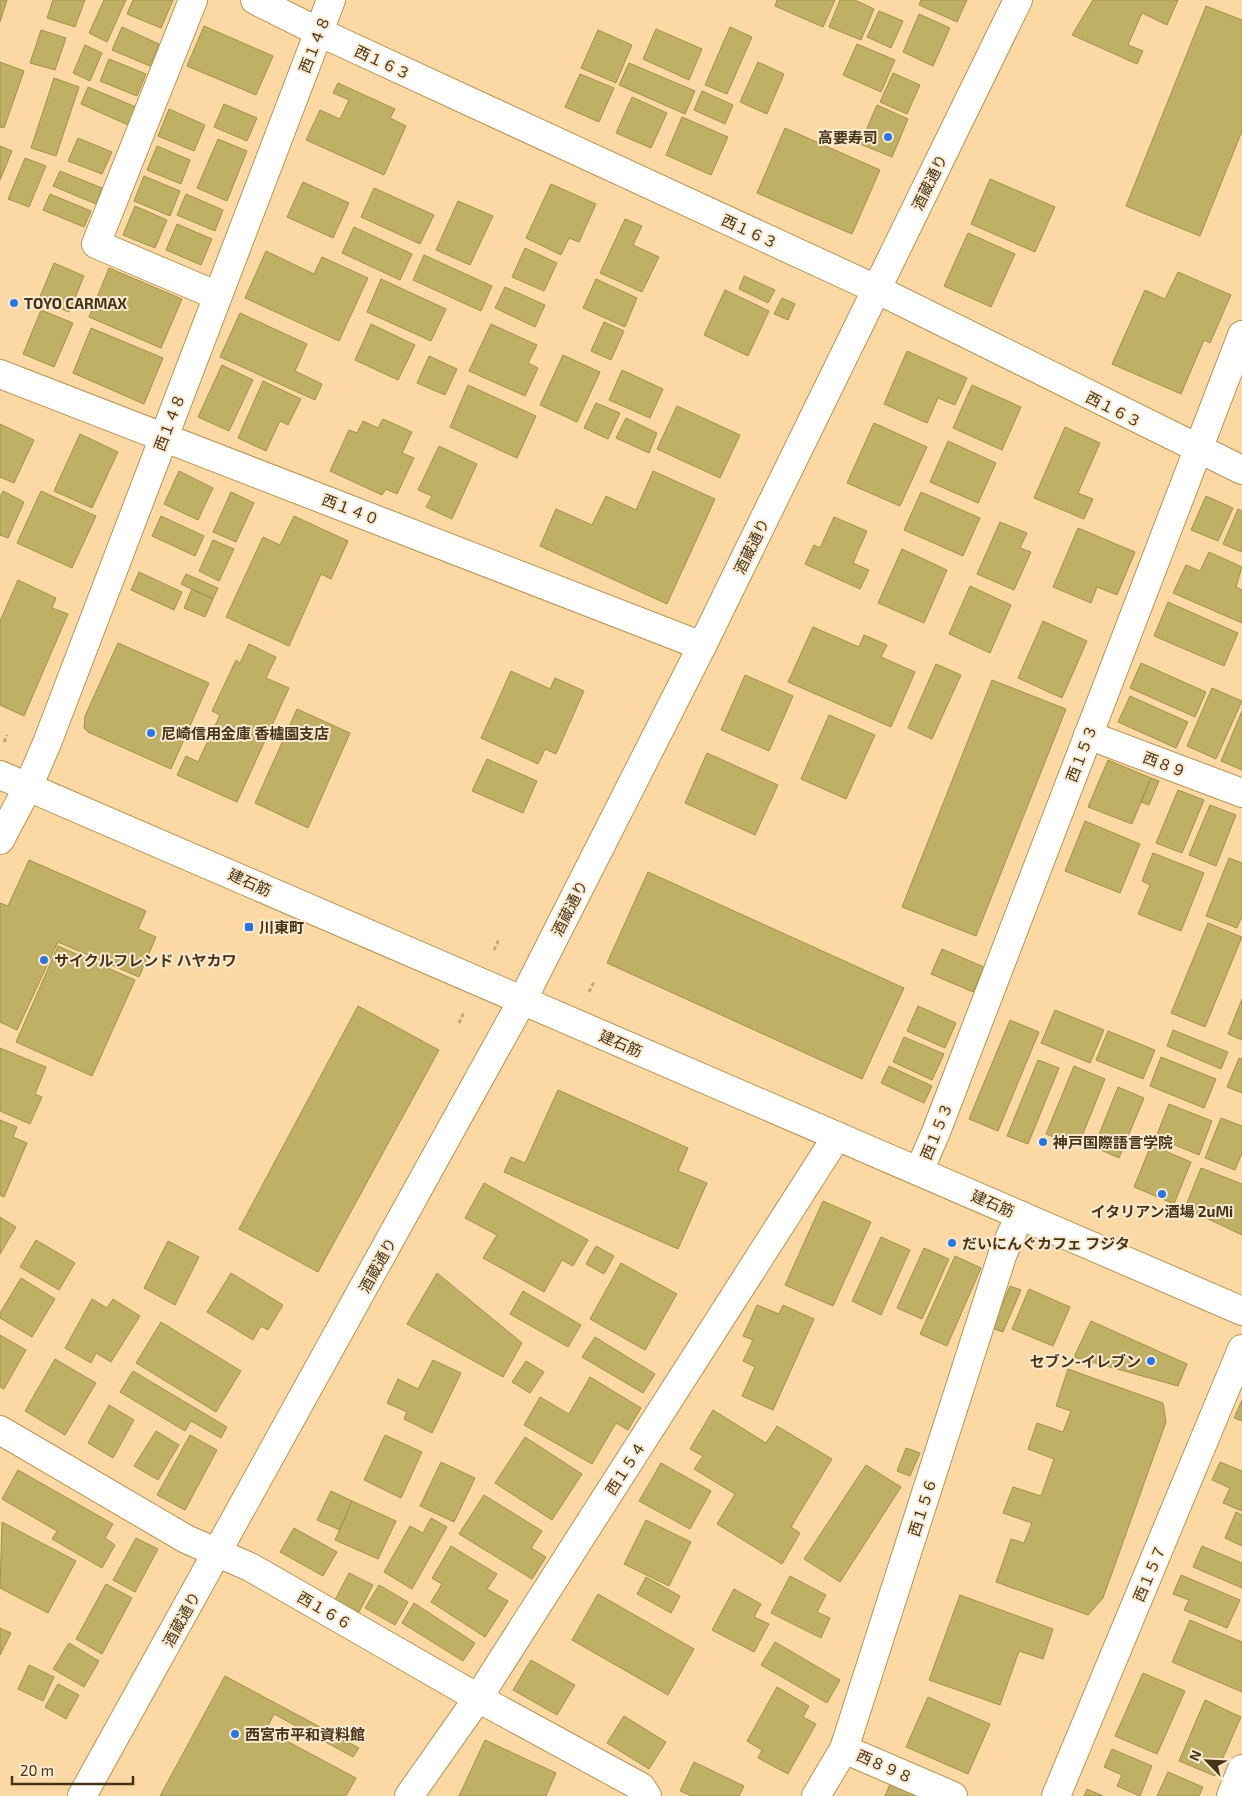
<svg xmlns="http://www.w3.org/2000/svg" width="1242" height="1796" font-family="'Exo 2','Noto Sans JP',sans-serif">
<rect width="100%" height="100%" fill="#fcd9a4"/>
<path fill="#bfb065" stroke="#a19247" d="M0,0H7L0,22Z
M53,0H85L75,27L47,18Z
M104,0H126L107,42L89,33Z
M133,0H173L161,28L127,14Z
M777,0H835L823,27L775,6Z
M840,0H855L874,9L861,40L829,27Z
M921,0H967L957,22L919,5Z
M1093,0H1178L1167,25L1142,13L1128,45L1143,51L1137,64L1072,35Z
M1206,6L1242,20V131L1200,236L1126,206Z
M879,11L903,21L891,48L867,37Z
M919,14L950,28L933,66L903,52Z
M204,26L273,56L256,95L187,66Z
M122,27L159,44L150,66L112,50Z
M730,27L752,37L727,94L705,85Z
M656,29L702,49L689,80L643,59Z
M41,30L66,38L55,70L30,63Z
M598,30L632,45L616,83L581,68Z
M857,44L895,60L881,92L843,75Z
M85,45L102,53L90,81L73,73Z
M109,59L146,74L137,96L100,81Z
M0,62L24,71L4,128L0,127Z
M758,62L784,74L767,114L740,102Z
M629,63L695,91L685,114L619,85Z
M893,73L920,85L907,114L880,102Z
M580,74L614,88L599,122L565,107Z
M54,78L79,87L56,156L31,148Z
M338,83L395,109L390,118L406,126L384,175L306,140L320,110L340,119L349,100L333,93Z
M88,87L136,107L128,125L81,104Z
M702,91L733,105L725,124L694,110Z
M632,97L667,113L651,148L616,133Z
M224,104L257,118L247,141L214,127Z
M877,105L908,119L892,157L860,144Z
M169,109L205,125L194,151L158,136Z
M682,117L728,137L711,175L666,155Z
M785,128L880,170L852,234L757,193Z
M78,138L112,152L102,174L68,161Z
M218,139L247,151L227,201L197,188Z
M0,146L12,151L0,180Z
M157,146L190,160L181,184L147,170Z
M25,158L46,166L29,207L8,199Z
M60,171L102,188L96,204L53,186Z
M144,176L180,191L170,216L134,201Z
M990,179L1055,207L1035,252L971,224Z
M303,182L349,203L333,238L287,217Z
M551,184L596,204L579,242L569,238L561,255L526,238Z
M374,188L434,215L420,244L361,217Z
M50,194L91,211L84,227L43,210Z
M186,194L223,210L215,231L177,215Z
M458,201L493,216L470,265L436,250Z
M135,206L167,220L155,248L123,235Z
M625,219L642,226L633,245L659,257L642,292L600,273Z
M177,224L212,239L201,265L166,250Z
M354,227L412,254L400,280L342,253Z
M968,233L1015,254L991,307L944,286Z
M525,248L557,263L544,291L512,277Z
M266,251L314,274L322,257L368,278L339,341L245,298Z
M424,255L492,286L481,311L413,280Z
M54,263L84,276L69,312L39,299Z
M109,268L182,299L161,348L89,317Z
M1178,272L1231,295L1210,343L1204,340L1181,394L1112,364L1145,290L1165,299Z
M744,276L775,290L768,303L739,289Z
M381,279L446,309L431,341L367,312Z
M596,279L637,298L625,327L583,308Z
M505,287L545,305L535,327L495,308Z
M725,290L769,311L748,356L704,335Z
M782,298L795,304L788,320L774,314Z
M41,310L73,323L54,367L23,354Z
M240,313L307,344L295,371L322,384L315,400L220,357Z
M604,322L624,331L611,360L591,351Z
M371,324L415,345L398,380L355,360Z
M491,324L537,345L528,363L538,368L525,396L469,371Z
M91,328L163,358L144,404L73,373Z
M907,351L967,378L955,405L938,398L927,423L884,404Z
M563,355L600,372L577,422L540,405Z
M429,356L457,369L445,395L417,383Z
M222,365L253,380L229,431L198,417Z
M622,370L663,389L650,418L609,400Z
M263,381L301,399L288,425L280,421L266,451L238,438Z
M468,385L536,416L517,458L450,427Z
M972,385L1021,407L1002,450L953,428Z
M596,403L620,413L608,439L584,428Z
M677,406L740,435L720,478L657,449Z
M626,418L657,433L649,453L616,438Z
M383,419L412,432L402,453L414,458L397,494L386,489L382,495L330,471L349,430L357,433L363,421L378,428Z
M874,423L927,447L900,506L847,483Z
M0,424L34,440L14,483L0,477Z
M1065,427L1100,443L1078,493L1093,499L1084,519L1034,498Z
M80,434L118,452L92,508L54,491Z
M948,441L996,463L978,503L930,482Z
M439,446L477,464L452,519L426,507L432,496L418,490Z
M179,471L213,488L198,520L164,504Z
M653,471L715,499L667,604L540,546L556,509L592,525L606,496L636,510Z
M3,491L24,502L8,538L0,535V497Z
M41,491L96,516L72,568L17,543Z
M231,492L254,503L236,542L213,532Z
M921,492L980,518L963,556L904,530Z
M1206,496L1233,508L1218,541L1191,530Z
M1238,509L1242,511V552L1223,544Z
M161,516L204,536L195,556L152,536Z
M294,516L348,541L331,579L321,574L289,646L226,617L263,537L280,545Z
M834,517L867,531L853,563L869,570L860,589L805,564L814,545L820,548Z
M1000,522L1027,533L1020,548L1031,552L1014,590L977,574Z
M1078,528L1135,552L1117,595L1097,587L1091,603L1053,587Z
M213,540L234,549L219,581L199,571Z
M902,549L947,570L924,623L878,603Z
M1209,552L1242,567L1236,587L1242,590V623L1173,593L1186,565L1200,571Z
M139,572L182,592L174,610L131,590Z
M186,574L218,588L213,599L181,584Z
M18,580L56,598L52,608L68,614L24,716L0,705V621Z
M970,586L1011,605L990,653L949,634Z
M192,589L213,599L205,617L184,608Z
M1168,602L1238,633L1224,666L1154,636Z
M1043,621L1087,641L1062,698L1018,678Z
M813,627L859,647L864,635L887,645L881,657L915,672L891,727L788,682Z
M118,643L209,683L171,769L88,732L84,728L85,716Z
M249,644L276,657L266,678L289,688L237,802L177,775L186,756L198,762L220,715L212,711L236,660L240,663Z
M1141,663L1206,692L1195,717L1130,688Z
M936,664L961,675L932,739L908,728Z
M511,671L550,689L555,678L584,691L556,754L545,749L538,764L481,738Z
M745,675L793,696L769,751L721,730Z
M992,680L1066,709L976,936L902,907Z
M1212,688L1242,701L1216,759L1187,746Z
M1130,696L1188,722L1176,748L1118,722Z
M297,709L350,733L308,828L255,803Z
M1242,711V770L1221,761Z
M829,715L875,735L846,799L801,779Z
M707,753L778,785L755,835L685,803Z
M487,759L537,781L523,813L472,791Z
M1108,760L1151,778L1132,824L1088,807Z
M1151,778L1159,781L1149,805L1141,802Z
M1178,790L1204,800L1182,853L1156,843Z
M1210,805L1236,815L1216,866L1189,855Z
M1085,821L1140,844L1120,893L1065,871Z
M1153,853L1204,873L1181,931L1138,914L1150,885L1142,881Z
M1229,858L1242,863V916L1237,928L1206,916Z
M29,860L146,911L138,929L156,937L139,977L58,942L17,1030L0,1022V903L8,906Z
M648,872L904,988L862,1079L607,963Z
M1208,923L1242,937L1205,1027L1171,1013Z
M58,946L135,980L92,1076L16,1042Z
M942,949L984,967L973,992L931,974Z
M1242,999V1040L1228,1034Z
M358,1006L439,1050L318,1272L239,1229Z
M918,1006L956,1023L945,1048L907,1031Z
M1055,1010L1104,1030L1090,1063L1041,1043Z
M1010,1020L1039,1032L998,1131L969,1119Z
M1173,1030L1228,1052L1221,1069L1167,1046Z
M1108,1031L1155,1050L1143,1079L1096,1060Z
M904,1037L944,1054L932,1080L893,1062Z
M0,1048L46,1067L35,1094L42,1097L30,1124L0,1111Z
M1161,1057L1216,1079L1204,1108L1150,1086Z
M1239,1058L1242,1059V1093L1227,1087Z
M1038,1060L1059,1068L1028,1144L1007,1136Z
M889,1066L932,1086L924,1103L881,1083Z
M1074,1066L1105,1079L1078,1146L1046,1134Z
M1118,1087L1144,1098L1119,1158L1094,1147Z
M558,1090L688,1148L678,1171L707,1183L678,1249L504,1172L511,1157L525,1163Z
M1169,1104L1212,1121L1199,1155L1156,1137Z
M1221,1118L1242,1126V1153L1235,1170L1205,1158Z
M0,1120L17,1127L13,1137L27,1143L4,1197L0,1195Z
M1151,1145L1191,1162L1174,1204L1134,1187Z
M1201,1168L1242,1184V1235L1185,1208Z
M484,1183L588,1240L573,1266L562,1260L544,1292L483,1258L497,1235L465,1218Z
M823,1201L871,1222L833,1306L785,1285Z
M0,1217L16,1227L0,1254Z
M881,1237L910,1250L881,1315L852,1301Z
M36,1240L75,1263L59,1290L20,1267Z
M168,1241L199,1257L175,1305L144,1288Z
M596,1246L614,1256L604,1274L586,1264Z
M924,1248L949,1259L922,1319L897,1308Z
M955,1256L981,1268L947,1346L920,1334Z
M621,1263L677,1294L645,1350L590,1319Z
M231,1273L283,1305L268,1330L261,1326L253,1340L207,1312Z
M437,1273L522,1343L503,1377L407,1324Z
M21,1278L55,1299L32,1337L0,1318V1313Z
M1010,1286L1021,1290L1003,1332L992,1328Z
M1029,1289L1070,1307L1053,1346L1012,1329Z
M523,1291L581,1325L568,1347L510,1314Z
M92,1299L107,1308L113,1299L140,1316L111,1362L96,1353L91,1363L65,1348Z
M757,1305L779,1314L783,1305L814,1319L773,1410L742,1396L755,1367L743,1361L753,1340L743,1336Z
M1091,1321L1187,1364L1178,1386L1074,1357Z
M161,1322L241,1371L216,1412L136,1363Z
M0,1335L26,1350L4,1389L0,1387Z
M595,1337L655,1374L643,1393L582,1357Z
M55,1359L96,1383L65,1435L25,1411Z
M433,1360L461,1373L432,1433L404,1419L407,1412L387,1403L398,1379L418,1389Z
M526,1361L544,1372L530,1393L512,1382Z
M1068,1369L1163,1403L1166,1422L1103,1598L1088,1615L996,1582L1011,1539L1024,1543L1032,1523L1003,1513L1013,1487L1041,1496L1054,1459L1028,1449L1037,1423L1063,1432L1071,1411L1056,1406Z
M133,1371L227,1427L221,1438L191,1421L185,1431L120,1392Z
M590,1377L641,1408L628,1430L616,1423L592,1464L524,1425L540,1397L569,1414Z
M1242,1400V1421L1234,1418Z
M109,1405L134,1420L113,1458L88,1443Z
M713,1410L766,1443L777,1426L832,1459L791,1527L800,1533L782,1564L717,1524L735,1494L694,1469L703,1456L690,1449Z
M156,1431L179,1445L158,1480L134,1466Z
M190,1435L217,1450L185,1510L157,1495Z
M385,1435L422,1452L401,1498L364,1480Z
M525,1437L582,1474L552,1520L495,1483Z
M906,1448L920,1453L910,1476L897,1471Z
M441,1462L475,1478L454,1522L420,1506Z
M1220,1462L1242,1471V1511L1223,1503L1230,1488L1212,1480Z
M661,1463L711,1491L690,1529L639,1501Z
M866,1465L901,1487L840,1582L804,1559Z
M18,1470L113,1524L105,1538L115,1545L102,1568L52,1539L57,1531L2,1499Z
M331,1491L352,1501L340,1530L317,1520Z
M484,1495L542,1531L531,1548L546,1557L532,1579L459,1534Z
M352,1501L396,1521L378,1559L335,1540Z
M1236,1512L1242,1515V1546L1225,1538Z
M431,1518L447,1527L412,1589L384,1572L410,1526L423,1533Z
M646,1520L691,1542L669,1586L624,1564Z
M2,1522L76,1561L48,1613L0,1588Z
M294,1528L337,1552L323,1576L280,1552Z
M136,1538L158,1549L135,1592L113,1580Z
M451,1546L497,1574L487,1589L508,1601L485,1637L431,1602L442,1584L432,1578Z
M1202,1546L1242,1563V1588L1193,1567Z
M349,1573L373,1585L359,1612L335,1600Z
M1181,1575L1240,1600L1227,1628L1184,1610L1189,1600L1173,1594Z
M790,1576L826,1595L817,1612L830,1618L821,1638L771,1613Z
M646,1577L680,1596L671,1613L637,1594Z
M106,1584L132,1598L102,1654L76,1639Z
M379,1585L408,1602L395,1625L365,1608Z
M734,1589L761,1604L754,1617L769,1624L754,1652L712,1630Z
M598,1594L694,1649L668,1695L572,1640Z
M960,1595L1053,1629L1043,1659L1019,1651L1000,1705L929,1680Z
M414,1603L475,1643L463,1661L402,1623Z
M1190,1620L1242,1642V1692L1172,1662Z
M0,1628L11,1633L0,1655Z
M775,1642L840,1680L827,1703L761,1665Z
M69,1643L99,1661L84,1687L53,1669Z
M531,1660L575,1685L557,1715L513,1690Z
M29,1665L54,1677L43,1701L18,1689Z
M1143,1673L1185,1691L1157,1754L1115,1736Z
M225,1676L359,1748L353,1757L274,1714L266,1730L356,1778L346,1796H160Z
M58,1684L79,1695L66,1719L45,1707Z
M777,1687L809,1706L803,1717L816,1724L788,1774L758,1758L762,1750L747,1741Z
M928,1697L990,1724L968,1774L906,1747Z
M1205,1700L1241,1717L1215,1776L1179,1761Z
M624,1716L666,1742L649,1769L607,1743Z
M485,1740L556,1773L546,1796H459Z
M1112,1749L1152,1766L1140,1796L1117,1786L1122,1775L1104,1767Z
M694,1762L744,1786L739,1796H692L680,1791Z
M1168,1772L1203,1787L1199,1796H1157Z
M890,1784L916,1796H885Z
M1087,1789L1103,1796H1084Z"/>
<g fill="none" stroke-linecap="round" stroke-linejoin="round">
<defs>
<path id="minor" d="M193,0L96,244L218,296
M255,0L319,32L876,289L1242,470
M0,374L702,646
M1088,735L1242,793
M0,840L28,787L47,743L331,0
M0,1430L186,1539L250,1567L478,1698L641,1787L647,1796
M844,1749L953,1796
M409,1796L478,1698L837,1136
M816,1796L844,1749L1003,1253L1020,1215
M1056,1796L1242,1349
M1231,1796L1242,1769"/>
<path id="tertiary" d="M0,775L1242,1311
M919,1171L936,1132L1242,335
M82,1796L522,1001L702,646L1018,0"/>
</defs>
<use href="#minor" stroke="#bb9250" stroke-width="30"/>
<use href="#tertiary" stroke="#bb9250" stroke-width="30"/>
<path stroke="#c3a679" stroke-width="3" stroke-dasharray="4 2.5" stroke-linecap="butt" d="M4,742L7,735
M494,950L499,939
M589,992L594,982
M459,1023L464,1012"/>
<use href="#minor" stroke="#fff" stroke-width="28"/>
<use href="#tertiary" stroke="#fff" stroke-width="28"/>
</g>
<g fill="#2976e1" stroke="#fbe9cf" stroke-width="2">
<circle cx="888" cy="137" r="5"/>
<circle cx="14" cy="303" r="5"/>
<circle cx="151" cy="733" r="5"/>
<rect x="244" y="922" width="10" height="10" rx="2.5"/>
<circle cx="44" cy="960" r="5"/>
<circle cx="1043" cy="1142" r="5"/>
<circle cx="1162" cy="1194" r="5"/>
<circle cx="952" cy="1243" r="5"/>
<circle cx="1151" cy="1361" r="5"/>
<circle cx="235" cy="1734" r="5"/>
</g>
<g text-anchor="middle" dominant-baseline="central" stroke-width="4" stroke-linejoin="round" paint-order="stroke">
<g font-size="15" fill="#453418" stroke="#fbe9cf">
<text transform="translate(314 44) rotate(-69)">西１４８</text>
<text transform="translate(383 62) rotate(25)">西１６３</text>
<text transform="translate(929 182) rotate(-64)">酒蔵通り</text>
<text transform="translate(750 231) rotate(25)">西１６３</text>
<text transform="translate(1114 409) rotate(27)">西１６３</text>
<text transform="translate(169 422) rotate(-69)">西１４８</text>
<text transform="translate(351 509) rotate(21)">西１４０</text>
<text transform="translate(751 546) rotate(-64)">酒蔵通り</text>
<text transform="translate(1081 753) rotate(-69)">西１５３</text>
<text transform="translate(1165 764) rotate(21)">西８９</text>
<text transform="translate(250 882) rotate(24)">建石筋</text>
<text transform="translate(569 908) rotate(-63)">酒蔵通り</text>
<text transform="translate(621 1043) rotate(23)">建石筋</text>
<text transform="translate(936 1131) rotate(-68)">西１５３</text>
<text transform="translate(993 1203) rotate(23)">建石筋</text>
<text transform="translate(377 1265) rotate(-61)">酒蔵通り</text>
<text transform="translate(625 1468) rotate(-57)">西１５４</text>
<text transform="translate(922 1507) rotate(-72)">西１５６</text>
<text transform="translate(1149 1573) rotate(-67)">西１５７</text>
<text transform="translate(325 1610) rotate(30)">西１６６</text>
<text transform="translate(181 1619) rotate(-61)">酒蔵通り</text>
<text transform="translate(885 1766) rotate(24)">西８９８</text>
</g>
<g font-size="15" font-weight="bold" fill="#453418" stroke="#fbe9cf" text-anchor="start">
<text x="878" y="137" text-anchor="end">高要寿司</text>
<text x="24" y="303">TOYO CARMAX</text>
<text x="161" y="733">尼崎信用金庫 香櫨園支店</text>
<text x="259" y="927">川東町</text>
<text x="54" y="960">サイクルフレンド ハヤカワ</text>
<text x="1053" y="1142">神戸国際語言学院</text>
<text x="1162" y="1211" text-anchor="middle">イタリアン酒場 2uMi</text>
<text x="962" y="1243">だいにんぐカフェ フジタ</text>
<text x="1141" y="1361" text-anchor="end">セブン-イレブン</text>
<text x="245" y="1734">西宮市平和資料館</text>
</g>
</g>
<g transform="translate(1207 1761) rotate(294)" stroke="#fbe9cf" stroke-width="4" paint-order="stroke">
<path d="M0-4L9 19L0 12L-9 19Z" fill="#453418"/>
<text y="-8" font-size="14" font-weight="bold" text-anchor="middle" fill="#453418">N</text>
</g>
<path d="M12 1776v8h121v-8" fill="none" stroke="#453418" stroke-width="2.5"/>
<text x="20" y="1776" font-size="15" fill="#453418" stroke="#fbe9cf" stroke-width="4" paint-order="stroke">20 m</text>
</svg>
